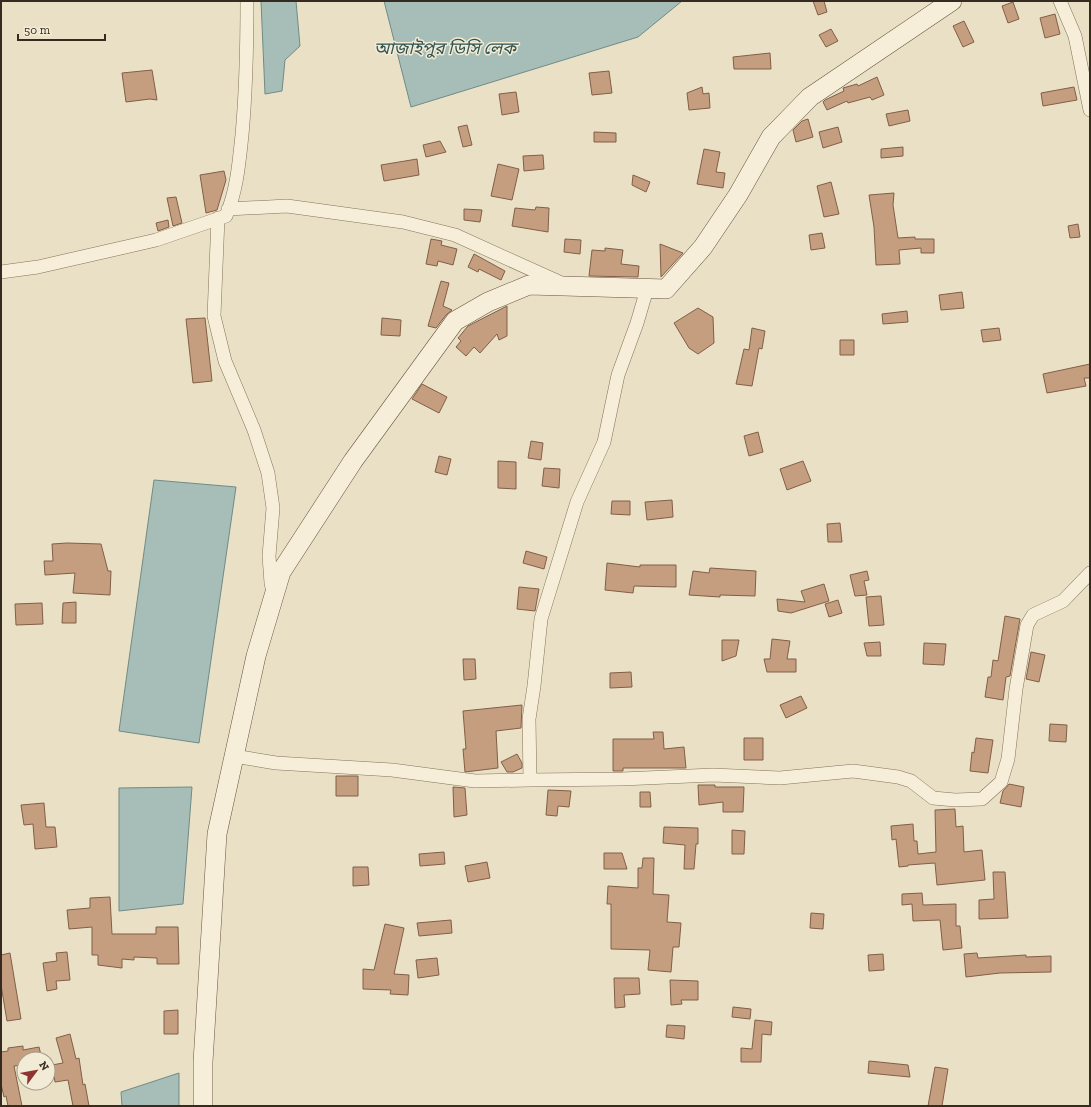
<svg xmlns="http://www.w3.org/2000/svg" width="1091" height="1107" font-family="'Zilla Slab','Noto Sans Bengali',serif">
<rect width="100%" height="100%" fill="#eae0c6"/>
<path fill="#a7beb8" stroke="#6f8b85" d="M261,1H296L300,46L285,60L282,91L265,94Z
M384,1H682L638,37L411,107Z
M154,480L236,487L199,743L119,731Z
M192,787L183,904L119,911V788Z
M179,1073V1106H122L121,1092Z"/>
<path fill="#c59e7f" stroke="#815f46" d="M813,1H824L827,12L818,15Z
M1013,2L1019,19L1008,23L1002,6Z
M1055,14L1060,34L1045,38L1040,18Z
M964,21L974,42L963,47L953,26Z
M831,29L838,41L826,47L819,35Z
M770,53L771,69H734L733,57Z
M152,70L157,100L150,99L126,102L122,73Z
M609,71L612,93L592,95L589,73Z
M877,77L884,95L872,100L870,97L848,103L847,101L827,110L823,102L825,100L844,91L843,88L857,84L858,86Z
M702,87L703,94L709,93L710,108L689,110L687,93Z
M1074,87L1077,100L1043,106L1041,93Z
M516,92L519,112L502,115L499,94Z
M908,110L910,121L889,126L886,114Z
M808,119L813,137L796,142L793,130L802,121Z
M467,125L472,145L463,147L458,127Z
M838,127L842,142L823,148L819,132Z
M594,132L616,133V142H594Z
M440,141L446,152L426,157L423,145Z
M903,147V156L881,158V149Z
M704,149L720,152L716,172L725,173L723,188L697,184Z
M543,155L544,169L524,171L523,156Z
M417,159L419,175L384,181L381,165Z
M498,164L519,169L512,200L491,196Z
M224,171L226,180L217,210L206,213L200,175Z
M633,175L650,182L646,192L632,185Z
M831,182L839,214L824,217L817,186Z
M894,193L893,205L898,238L915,237V239H934V253H921V248L899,250L900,264L876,265L874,227L869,195Z
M176,197L182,223L173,226L167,198Z
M536,207L549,208L548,232L512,226L515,208L535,210Z
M464,209L482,210L480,222L464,220Z
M168,220L169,227L158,231L156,223Z
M1078,224L1080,237L1070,238L1068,226Z
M822,233L825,248L811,250L809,235Z
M431,239L442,241L441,245L457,249L453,265L438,261L437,266L426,264Z
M565,239L581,240L580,254L564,252Z
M660,244L683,253L661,277Z
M605,248L623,250L621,264L639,266L638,277L589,276L592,250L605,251Z
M474,254L505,271L501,280L479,269L478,272L468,267Z
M441,281L449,283L443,306L452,310L446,315L436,328L428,326Z
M962,292L964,308L941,310L939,295Z
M507,306V336L499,340L497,334L480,353L474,347L466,356L456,347L461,341L458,338L468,326Z
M698,308L713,317L714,343L698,354L689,348L674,323Z
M907,311L908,322L883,324L882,314Z
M205,318L212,381L193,383L186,319Z
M382,318L401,320L400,336L381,335Z
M752,328L765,331L762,349L759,348L752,386L736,384L744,349L749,350Z
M999,328L1001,340L983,342L981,330Z
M840,340H854V355H840Z
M1090,364V378H1084L1086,386L1047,393L1043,374Z
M422,384L447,397L439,413L412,399Z
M758,432L763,452L749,456L744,436Z
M531,441L543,443L541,460L528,458Z
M439,456L451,459L447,475L435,472Z
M498,461L516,462V489L498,488Z
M803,461L811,481L787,490L780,469Z
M544,468L560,469L559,488L542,486Z
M672,500L673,517L647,520L645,502Z
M612,501H630V515L611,514Z
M840,523L842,542H828L827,524Z
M67,543L101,544L108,571H111L110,595L73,593L75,573L45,575L44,561H53L52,544Z
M526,551L547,557L544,569L523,563Z
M607,563L640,567V565H676V587L634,586L633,593L605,590Z
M710,568L756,571L755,596L720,595V597L689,595L693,571L709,573Z
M867,571L869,580L864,581L867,595L855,596L850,575Z
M824,584L829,601L791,613L778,611L777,599L805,602L801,591Z
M519,587L539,589L535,611L517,609Z
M881,596L884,625L869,626L866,597Z
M838,600L842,613L829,617L825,604Z
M76,602V623H62L63,603Z
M42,603L43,624L16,625L15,604Z
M1005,616L1020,619L1010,676L1006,677L1003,700L985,697L988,677H991L993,660L998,661Z
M772,639L790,641L787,659H796V672H767L764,659H770Z
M722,640H739L736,656L722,661Z
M880,642L881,656H867L864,643Z
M924,643L946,644L944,665L923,664Z
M1031,652L1045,655L1039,682L1026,679Z
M463,659H475L476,679L464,680Z
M631,672L632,687L610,688V673Z
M801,696L807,708L786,718L780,705Z
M522,705L521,728L496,731L498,768L465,772L463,749H466L463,711Z
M1050,724L1067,725L1066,742L1049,741Z
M653,732H663L664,749L684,747L686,768H623V771H613V739H654Z
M744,738H763V760H744Z
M976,738L993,740L988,773L970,771L972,752L974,753Z
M517,754L522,763V768L513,772H507L501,762Z
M336,776H358V796H336Z
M1009,784L1024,787L1021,807L1000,803L1003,791Z
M698,785H715V787H744L743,812H723V802L699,805Z
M453,787L465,788L467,815L454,817Z
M548,790L571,791L569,807L558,806L557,816L546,815Z
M640,792H650L651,807H640Z
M44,803L46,827H55L57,847L35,849L33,824L24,825L21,805Z
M955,809L956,827L963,826L964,852L982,850L985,880L937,885L935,863L908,865V866L899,867L896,839L892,840L891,826L913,824L914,841H917L918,854L936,852L935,810Z
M664,827L698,828V844H696L694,869H684L685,845L663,843Z
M732,830L745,831L744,854H732Z
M444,852L445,864L420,866L419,854Z
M604,853H622L627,869H604Z
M643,858H654L653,894L669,895L667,922L681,923L679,947H673L671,972L648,970L650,950L611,949V904H607L608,886L638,888V868H642Z
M487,862L490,878L468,882L465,866Z
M353,867H368L369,885L353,886Z
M993,872H1005L1008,918L979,919V900L994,899Z
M922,893L923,905L956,904V926H960L962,948L943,950L940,920L913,921L912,904L902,905V894Z
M110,897L112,934H156V927H178L179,964H157V958L134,957V960L122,959V968L98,965V955H92V927L69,929L67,910L90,908V898Z
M811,913L824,914L823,929L810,928Z
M451,920L452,933L419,936L417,923Z
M385,924L404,928L394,974L409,975L408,995L390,994L391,990L363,989V969L374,970Z
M67,952L70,980L56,981L57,989L47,991L43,963L57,961L56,953Z
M10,953L21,1019L7,1021L1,985V955Z
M977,953L978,958L1026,955V957L1051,956V972L1000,973L966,977L964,954Z
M883,954L884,970L869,971L868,955Z
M437,958L439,975L418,978L416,960Z
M614,978H639L640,994L624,995L625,1007L615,1008Z
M670,980L698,981V1000H681L682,1004L671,1005Z
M733,1007L751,1009L750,1019L732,1017Z
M178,1010V1034H164V1011Z
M755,1020L772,1022L771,1035L762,1034L761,1062H741V1048L752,1049Z
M667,1025L685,1026L684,1039L666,1037Z
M70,1034L76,1059L79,1058L83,1085L85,1084L89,1106H73L68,1080L55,1082L52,1065L63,1063L56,1038Z
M23,1046V1050L39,1047L42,1059H24V1065L14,1066L22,1106H8L6,1096L4,1097L1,1084V1052L8,1051V1048Z
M869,1061L908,1065L910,1077L868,1073Z
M935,1067L948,1069L942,1106H928Z"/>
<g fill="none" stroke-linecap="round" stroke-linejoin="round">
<defs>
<path id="street" d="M1060,1L1075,36L1090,110
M228,209L287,206L403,222L455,235L559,282
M218,218L214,316L225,361L254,430L268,473L273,508L269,556L271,583L273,592
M1,272L38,267L156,240L226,216C237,190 239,163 242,135C246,91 247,46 247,1
M234,756L276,763L392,770L475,781L530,780L529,719L534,686L541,619L577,502L604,442L618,375L637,323L647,289
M530,780L622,779L713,775L780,778L853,771L898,777L911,781L933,798L955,800L982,799L1001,782L1008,759L1016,689L1027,625L1033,615L1063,601L1090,573"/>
<path id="secondary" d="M203,1106V1062L217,834L256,656L281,572L353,461L455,321L488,302L529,285L666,289L703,247L738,195L771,137L810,97L952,1"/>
</defs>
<use href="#street" stroke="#84735d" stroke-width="14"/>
<use href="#secondary" stroke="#665441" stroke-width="20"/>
<use href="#street" stroke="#f6eed9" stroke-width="13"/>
<use href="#secondary" stroke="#f6eed9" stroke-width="19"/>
</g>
<g text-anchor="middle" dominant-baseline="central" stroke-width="3" stroke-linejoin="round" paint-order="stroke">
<g font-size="17" font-style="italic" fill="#315452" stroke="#f2ebd5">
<text x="445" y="48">আজাইপুর ডিসি লেক</text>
</g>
</g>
<rect width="1091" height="1107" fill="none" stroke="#352b20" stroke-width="4"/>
<g transform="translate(36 1071) rotate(58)"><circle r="19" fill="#f2ebd5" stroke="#a69e8d"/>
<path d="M0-3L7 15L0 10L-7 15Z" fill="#8d3533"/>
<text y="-6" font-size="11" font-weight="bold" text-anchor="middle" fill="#352b20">N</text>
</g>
<path d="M18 34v6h87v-6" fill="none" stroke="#352b20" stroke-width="2"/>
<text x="24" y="34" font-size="12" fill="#352b20" stroke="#f2ebd5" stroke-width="3" paint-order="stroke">50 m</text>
</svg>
